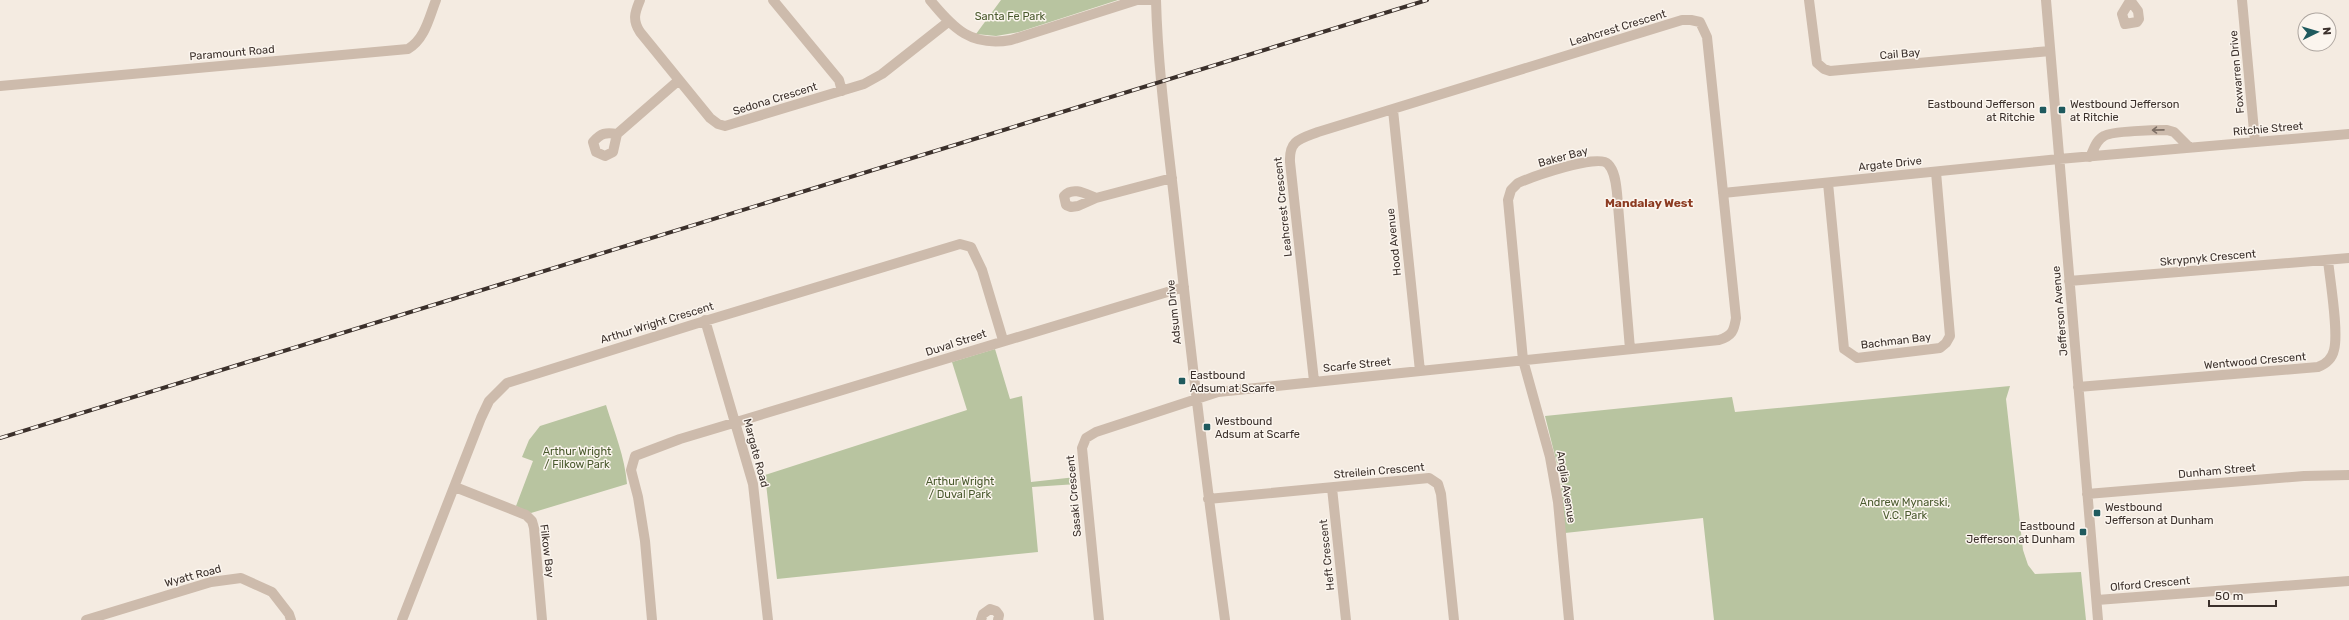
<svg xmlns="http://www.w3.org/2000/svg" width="2349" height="620" font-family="Rubik,sans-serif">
<rect width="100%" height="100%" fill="#f4ebe1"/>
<path fill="#b8c4a0" d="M1001,0H1118L1019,32L996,36L976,34Z
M995,349L1010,399L1022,396L1031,482L1076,477L1077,484L1032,487L1038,552L777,579L765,475L967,410L952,362Z
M2010,386L2006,399L2023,550L2028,565L2035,574L2081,572L2086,620H1714L1703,518L1565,533L1560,476L1545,416L1732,397L1735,412Z
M606,405C614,431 625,457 627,484L531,513L516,506L533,461L522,457L529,440L540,426Z"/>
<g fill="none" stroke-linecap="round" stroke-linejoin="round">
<path stroke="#cdbbac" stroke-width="10" d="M640,0C635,12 632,20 640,32L710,118L718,124L725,126L864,84L882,74L948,22
M773,0L839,80L842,91
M930,0C954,29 971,47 1011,40L1137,0H1156
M1156,0C1158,76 1169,150 1177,225C1191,357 1207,488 1225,620
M1809,0L1817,63L1824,69L1830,71L2050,51
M2046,0L2098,620
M2130,0L2138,11L2139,19L2137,22L2125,24L2122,14L2130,1
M2242,0L2255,142
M0,86L408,49C425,39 429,18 436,0
M1393,110L1420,371
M617,134C606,132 601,133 593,142L596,152L605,156L613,152L617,134L679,80
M2090,157C2094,149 2096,140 2104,136C2112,131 2156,130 2167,130L2174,132L2190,148
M1828,183L1844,349L1857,358L1940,348L1946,343L1950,336L1936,172
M1723,193L2059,159L2349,134
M1096,198C1086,194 1073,186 1064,196L1066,205L1071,207L1078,206L1096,198L1172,178
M2069,281L2349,258
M705,320L753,484L768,620
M2078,387L2318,367C2326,364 2332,359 2334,350C2339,332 2330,281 2328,260
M455,487L526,515L532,521L534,528L542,620
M1332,488L1346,620
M2087,494L2304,476L2349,475
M1208,499L1429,478L1438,484L1441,494L1454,620
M2097,600L2349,581
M86,620L211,582L241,578L272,592L289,614L291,620
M402,620L481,418L489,401L507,383L695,324L960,244L971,247L982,270L1003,340
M652,620L645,541L638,497L631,470L635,456L680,439L1184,287
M981,620L983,614L990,609L996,611L999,615L998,620
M1099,620L1082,448L1086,438L1096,432L1218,392L1719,340C1732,336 1734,331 1736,318L1707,37L1700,22L1691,20H1682L1318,132C1300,139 1289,140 1290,162L1314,381
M1569,620L1558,502L1550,457L1523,360L1508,200L1511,190L1518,183C1532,177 1598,153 1608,164C1615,171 1616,184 1617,193L1630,349"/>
<defs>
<path id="rail" d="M0,438L1427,0"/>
</defs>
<use href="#rail" stroke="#3b302b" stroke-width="4"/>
<use href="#rail" stroke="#fbf5ee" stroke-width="2.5" stroke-dasharray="8" stroke-linecap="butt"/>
</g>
<defs><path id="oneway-shaft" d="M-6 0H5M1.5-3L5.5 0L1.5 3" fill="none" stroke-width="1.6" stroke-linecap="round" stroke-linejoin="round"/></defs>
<use stroke="#7d6f65" href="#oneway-shaft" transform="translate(2158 130) rotate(179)"/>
<g fill="#1f5a5e" stroke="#fbf5ee" stroke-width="1.5">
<rect x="2039" y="106" width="8" height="8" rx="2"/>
<rect x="2058" y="106" width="8" height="8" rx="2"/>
<rect x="1178" y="377" width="8" height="8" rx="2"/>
<rect x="1203" y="423" width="8" height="8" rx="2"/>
<rect x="2093" y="509" width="8" height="8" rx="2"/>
<rect x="2079" y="528" width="8" height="8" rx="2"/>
</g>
<g text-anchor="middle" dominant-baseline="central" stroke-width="3" stroke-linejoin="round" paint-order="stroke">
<g font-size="11" fill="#4a5a2e" stroke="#fbf5ee">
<text x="1010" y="16">Santa Fe Park</text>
<text x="577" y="451">Arthur Wright<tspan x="577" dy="13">/ Filkow Park</tspan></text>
<text x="960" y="481">Arthur Wright<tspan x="960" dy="13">/ Duval Park</tspan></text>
<text x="1905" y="502">Andrew Mynarski,<tspan x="1905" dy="13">V.C. Park</tspan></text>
</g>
<g font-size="11" fill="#3b302b" stroke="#fbf5ee">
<text transform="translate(1618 28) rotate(-17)">Leahcrest Crescent</text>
<text transform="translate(232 53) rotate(-5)">Paramount Road</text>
<text transform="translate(1900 54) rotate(-5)">Cail Bay</text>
<text transform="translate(2237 72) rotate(-95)">Foxwarren Drive</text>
<text transform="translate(775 99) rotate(-17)">Sedona Crescent</text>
<text transform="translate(2268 129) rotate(-5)">Ritchie Street</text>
<text transform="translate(1563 157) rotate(-15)">Baker Bay</text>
<text transform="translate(1890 164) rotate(-6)">Argate Drive</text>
<text transform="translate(1283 207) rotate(-96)">Leahcrest Crescent</text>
<text transform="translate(1394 242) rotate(-96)">Hood Avenue</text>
<text transform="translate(2208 258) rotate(-5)">Skrypnyk Crescent</text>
<text transform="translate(2060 311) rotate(-95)">Jefferson Avenue</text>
<text transform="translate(1174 312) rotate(-96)">Adsum Drive</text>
<text transform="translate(657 323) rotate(-17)">Arthur Wright Crescent</text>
<text transform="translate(1896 341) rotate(-7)">Bachman Bay</text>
<text transform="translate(956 343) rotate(-18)">Duval Street</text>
<text transform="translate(2255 361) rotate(-5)">Wentwood Crescent</text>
<text transform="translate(1357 365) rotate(-6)">Scarfe Street</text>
<text transform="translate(756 453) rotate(75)">Margate Road</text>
<text transform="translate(1379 471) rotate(-5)">Streilein Crescent</text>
<text transform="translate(2217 471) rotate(-5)">Dunham Street</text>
<text transform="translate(1566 487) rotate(81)">Anglia Avenue</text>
<text transform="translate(1074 496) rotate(-95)">Sasaki Crescent</text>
<text transform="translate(547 551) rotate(83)">Filkow Bay</text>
<text transform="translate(1327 555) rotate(-96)">Heft Crescent</text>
<text transform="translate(193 576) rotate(-15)">Wyatt Road</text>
<text transform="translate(2150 584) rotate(-5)">Olford Crescent</text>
</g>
<g font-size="11" fill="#3b302b" stroke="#fbf5ee" text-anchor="start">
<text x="2035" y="104" text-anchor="end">Eastbound Jefferson<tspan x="2035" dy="13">at Ritchie</tspan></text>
<text x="2070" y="104">Westbound Jefferson<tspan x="2070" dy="13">at Ritchie</tspan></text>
<text x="1190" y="375">Eastbound<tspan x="1190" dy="13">Adsum at Scarfe</tspan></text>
<text x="1215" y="421">Westbound<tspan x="1215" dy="13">Adsum at Scarfe</tspan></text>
<text x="2105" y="507">Westbound<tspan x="2105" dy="13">Jefferson at Dunham</tspan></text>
<text x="2075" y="526" text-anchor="end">Eastbound<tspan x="2075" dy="13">Jefferson at Dunham</tspan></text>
</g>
<g font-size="12" font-weight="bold" fill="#8c3b22" stroke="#fbf5ee">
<text x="1649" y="203">Mandalay West</text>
</g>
</g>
<g transform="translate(2317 32) rotate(85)"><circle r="19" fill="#fbf5ee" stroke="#aea6a0"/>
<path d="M0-3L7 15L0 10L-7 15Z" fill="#1f5a5e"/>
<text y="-6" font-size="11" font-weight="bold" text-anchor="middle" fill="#3b302b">N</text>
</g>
<path d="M2209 600v6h67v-6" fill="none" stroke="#3b302b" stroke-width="2"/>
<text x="2215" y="600" font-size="12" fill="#3b302b" stroke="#fbf5ee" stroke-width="3" paint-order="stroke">50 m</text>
</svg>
